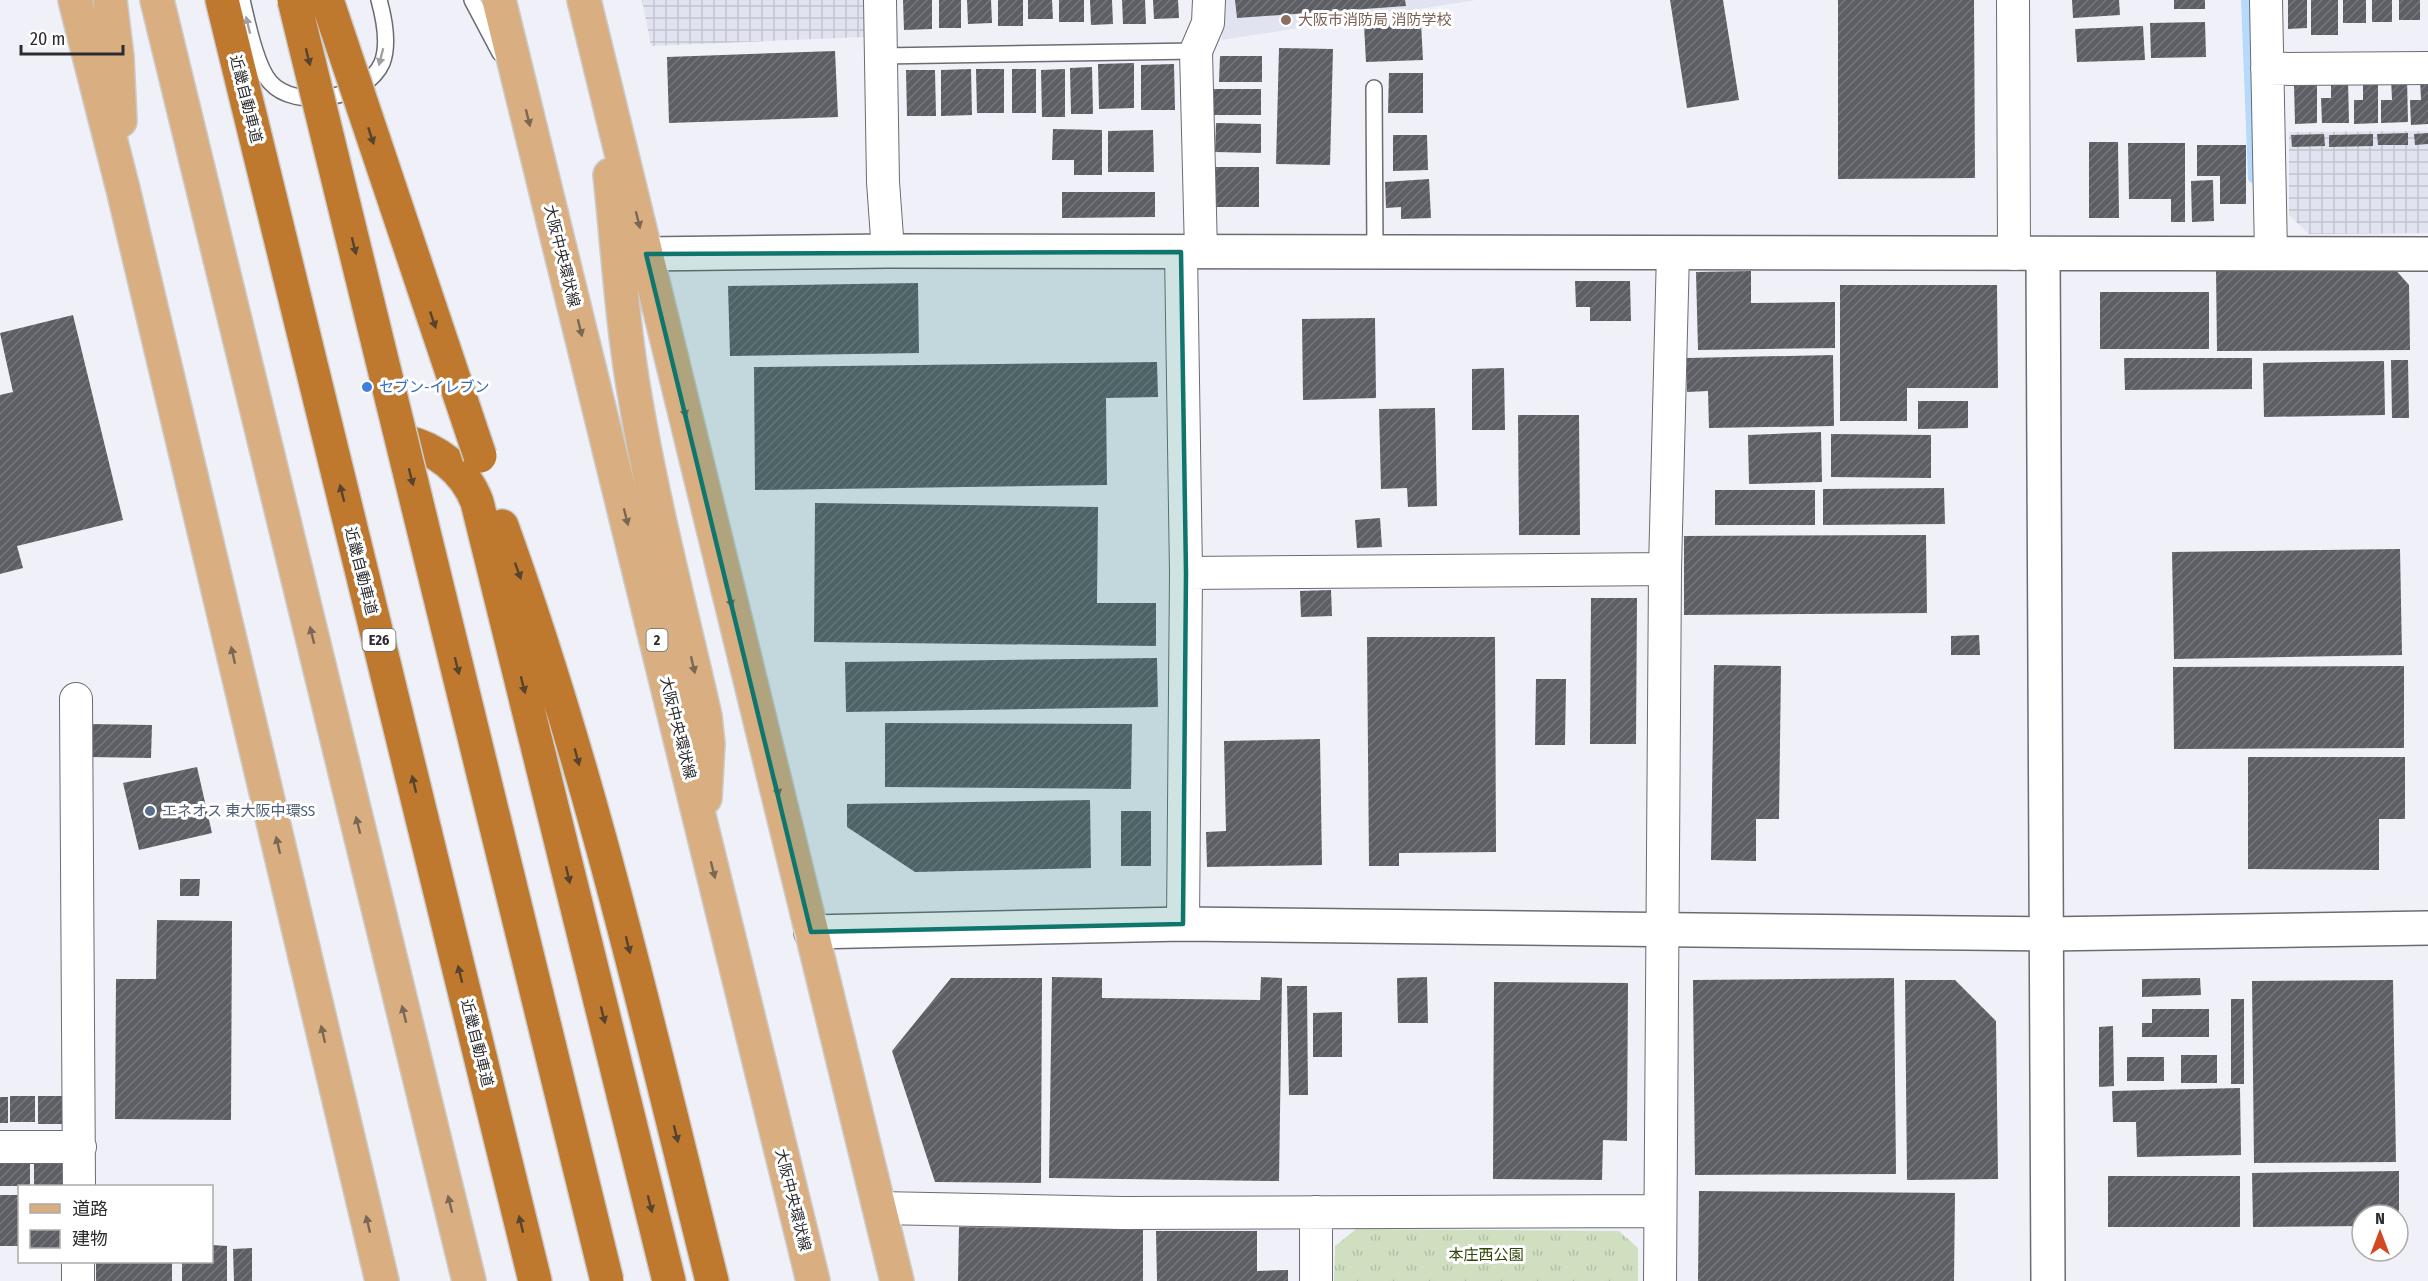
<svg xmlns="http://www.w3.org/2000/svg" width="2428" height="1281" font-family="'Fira Sans Condensed','Noto Sans JP',sans-serif">
<defs>
<pattern id="industrial-grid" width="8" height="8" patternUnits="userSpaceOnUse" patternTransform="scale(1.5)"><rect width="8" height="8" fill="#e1e3f1"/><path d="M0 4h8M4 0v8" fill="none" stroke="#c1c3cf"/></pattern>
<pattern id="grass-tufts" width="24" height="20" patternUnits="userSpaceOnUse" patternTransform="scale(1.5)"><rect width="24" height="20" fill="#d0dfc0"/><path d="M3 7l-1-3M5 7V3M7 7l1-3M15 17l-1-3M17 17v-4M19 17l1-3" fill="none" stroke="#b3c0a5"/></pattern>
<pattern id="building-hatch" width="6" height="6" patternUnits="userSpaceOnUse" patternTransform="scale(1.5)"><rect width="6" height="6" fill="#5d5e64"/><path d="M-1 1l2-2M0 6l6-6M5 7l2-2" fill="none" stroke="#76767b"/></pattern>
</defs>
<rect width="100%" height="100%" fill="#f0f1f8"/>
<path fill="#e1e3f1" d="M1223,0H1476L1222,40Z"/>
<path fill="url(#industrial-grid)" d="M642,0H864L865,37L651,46Z
M2428,131V233L2309,234L2289,215V132Z"/>
<path fill="url(#grass-tufts)" d="M1356,1229L1619,1231L1638,1248V1281H1334L1335,1246Z"/>
<g fill="none" stroke-linecap="round" stroke-linejoin="round">
<path stroke="#b6dafb" stroke-width="10" d="M2246,0L2253,178"/>
</g>
<path fill="url(#building-hatch)" d="M903,0H932V29L904,30Z
M939,0H961V28H939Z
M967,0H991L992,23L968,24Z
M998,0H1023V26H998Z
M1028,0H1052L1053,19H1028Z
M1059,0H1084V22H1059Z
M1090,0H1112L1113,24L1091,25Z
M1122,0H1145L1146,24H1123Z
M1153,0H1178L1179,18L1154,19Z
M1235,0H1405L1406,6L1237,18Z
M1670,0H1723L1739,100L1687,108Z
M1838,0H1974L1975,178L1838,179Z
M2072,0H2119L2120,15L2073,18Z
M2174,0H2205V9H2174Z
M2288,0H2307V28L2288,29Z
M2311,0H2338V35H2311Z
M2343,0H2366V23H2343Z
M2372,0H2392V22H2372Z
M2399,0H2420V20H2399Z
M2205,22L2206,57L2151,58L2150,23Z
M1421,23L1423,60L1366,62L1364,25Z
M2143,26L2145,60L2077,62L2075,29Z
M1279,48L1333,49L1330,165L1276,164Z
M835,51L838,117L669,123L667,57Z
M1220,56H1262V82H1219Z
M1134,63V108L1099,109L1098,64Z
M1174,64L1175,110H1141V65Z
M1092,67L1093,114H1071L1070,68Z
M971,69L972,115L941,116V70Z
M976,69H1004V113H977Z
M1012,69H1036V113H1012Z
M1065,69V117H1042L1041,70Z
M906,70H935L936,116H907Z
M1389,73H1423V113H1388Z
M2363,76H2378V123L2354,124V100H2363Z
M2391,78H2407L2408,122L2381,123V100H2392Z
M2331,79H2348L2349,123H2322L2321,98H2331Z
M2420,79H2428V124L2411,125L2410,100H2421Z
M2294,84H2317V123L2295,124Z
M1210,89H1261V115H1210Z
M1216,123L1261,124V153L1215,152Z
M1053,129L1102,130V175H1074V160H1052Z
M1153,130L1154,172H1108V131Z
M2408,133V145H2378L2377,134Z
M2428,133V144L2415,145L2414,134Z
M2324,134L2325,146L2292,147L2291,135Z
M2373,134V146L2329,147V135Z
M1393,135H1427L1428,170L1393,171Z
M2089,142H2118L2119,218H2089Z
M2128,143H2185V222H2171V199H2129Z
M2197,145H2246V204H2220V176H2197Z
M1213,167H1259V207H1213Z
M1429,179L1431,218L1401,219V207L1386,208L1385,182Z
M2213,180L2214,221L2192,222L2191,181Z
M1062,192H1155V217L1062,218Z
M2393,267L2409,285L2410,350L2217,351L2216,268Z
M1751,271V303L1835,302V348L1698,350L1696,272Z
M1575,281H1630L1631,321H1590V307H1576Z
M918,283L919,353L730,356L728,286Z
M1840,285H1997L1998,388H1907V421H1840Z
M2100,292H2209V349H2100Z
M73,315L123,520L17,546L23,568L0,574V395L13,392L0,333Z
M1375,318L1376,398L1303,400L1302,319Z
M1833,355L1834,426L1709,428L1708,391L1687,392V358Z
M2124,358H2252V389L2125,390Z
M2391,360H2408L2409,418H2392Z
M2384,361L2385,415L2264,417L2263,363Z
M1157,362L1158,397L1106,398L1107,485L755,490L754,367Z
M1504,368L1505,430H1472V369Z
M1918,401H1968V428L1918,429Z
M1435,408L1437,506L1408,507L1407,488L1381,489L1379,409Z
M1518,415H1579L1580,535H1519Z
M1821,432L1822,482L1749,484L1748,435Z
M1831,434L1931,435V478L1831,477Z
M1944,488L1945,524L1823,525V489Z
M1715,490H1815V525H1715Z
M815,503L1098,507L1097,603H1156V646L814,642Z
M1380,518L1382,547L1357,548L1355,520Z
M1926,535L1927,613L1684,615V536Z
M2400,549L2402,655L2174,659L2172,552Z
M1331,590L1332,616L1301,617L1300,591Z
M1591,598H1637L1636,744H1590Z
M1979,635L1980,655H1951V636Z
M1367,637H1495L1496,852L1399,853V866H1369Z
M1157,658L1158,707L846,712L845,662Z
M1714,665L1781,666L1779,819H1756V861L1711,860Z
M2404,666V748L2174,749L2173,667Z
M1536,679H1566L1565,745H1535Z
M885,723L1132,724L1131,789L885,787Z
M89,724L152,725L151,758L89,757Z
M1320,739L1322,865L1207,867L1206,832L1226,831L1224,741Z
M2248,757H2405V819H2379V870L2248,869Z
M197,767L212,833L139,850L123,783Z
M1090,800L1091,868L915,872L847,827V804Z
M1121,811H1151V866H1121Z
M180,879H200L199,896H180Z
M157,920L232,921L231,1120L115,1119L116,979H156Z
M1052,977L1102,978V998L1260,1000L1261,977L1282,978L1279,1181L1049,1178Z
M1427,977L1428,1023H1398L1397,978Z
M951,978H1042L1041,1183L935,1182L892,1051Z
M1894,978L1896,1174L1695,1175L1693,980Z
M2200,978L2201,995L2142,997V979Z
M1905,980H1955L1996,1021L1998,1179L1907,1180Z
M2393,980L2396,1162L2254,1163L2252,981Z
M1494,982L1628,983L1627,1141L1603,1140L1602,1180L1493,1179Z
M1287,986H1307L1308,1095H1289Z
M2231,999H2244V1084H2231Z
M2152,1009H2209V1037H2142V1023H2152Z
M1342,1012V1057H1313V1013Z
M2113,1026L2114,1086L2099,1087V1027Z
M2181,1055H2217V1083H2181Z
M2127,1057H2164V1081H2127Z
M2240,1088L2241,1155L2137,1157L2136,1122H2113L2112,1091Z
M10,1096H35V1122H10Z
M38,1096H66V1124H38Z
M0,1097H8V1123H0Z
M34,1155H67V1186H34Z
M0,1156H30V1186H0Z
M2399,1171V1215H2362V1226L2253,1227L2252,1173Z
M2108,1176H2240V1227H2108Z
M1699,1191L1955,1193L1954,1281H1698Z
M0,1195H20V1246H0Z
M959,1227L1143,1229V1281H958Z
M1156,1231H1257V1271L1288,1270V1281H1157Z
M212,1245L227,1246V1281H182V1262H212Z
M252,1248V1281H234L233,1249Z
M96,1262H172V1281H96Z"/>
<g fill="none" stroke-linecap="round" stroke-linejoin="round">
<defs>
<path id="service" d="M242,0C247,21 256,66 270,82C295,111 366,99 382,63C389,45 384,18 379,0
M472,0L500,53
M881,56L1196,51
M1374,88L1375,252"/>
<path id="minor" d="M880,0L883,182L888,251
M2013,0L2014,254
M2266,0L2271,254
M2267,69L2428,68
M1181,252L1186,573L1183,924
M1201,252L1196,51L1208,23L1209,0
M1186,573L1665,569
M76,699L79,1186
M0,1147H80
M879,1208L1122,1213L1660,1211
M1316,1212V1281
M78,1281V1262
M1660,1281L1665,569L1673,252"/>
<path id="tertiary" d="M646,254L888,251L2428,254
M2043,254L2048,1281
M811,932L1183,924L2046,934L2428,928"/>
<path id="primary" d="M75,0L123,189L382,1281
M110,0L117,57L120,121
M157,0L469,1281
M499,0L813,1281
M584,0L897,1281
M610,175C618,249 622,323 635,397C653,504 681,610 705,716L708,744L705,798"/>
<path id="motorway" d="M222,0L535,1281
M403,441C436,448 465,470 477,502L669,1281
M502,526C591,772 649,1028 712,1281"/>
</defs>
<use href="#service" stroke="#6b6c72" stroke-width="18"/>
<use href="#minor" stroke="#6b6c72" stroke-width="34"/>
<use href="#tertiary" stroke="#6b6c72" stroke-width="36"/>
<use href="#primary" stroke="#cccccd" stroke-width="36"/>
<use href="#motorway" stroke="#cccccd" stroke-width="36"/>
<use href="#service" stroke="#fff" stroke-width="15"/>
<use href="#minor" stroke="#fff" stroke-width="32"/>
<use href="#tertiary" stroke="#fff" stroke-width="33"/>
<use href="#primary" stroke="#d9af82" stroke-width="33"/>
<use href="#motorway" stroke="#bf792e" stroke-width="33"/>
<defs>
<path id="motorway-bridge" d="M294,0L607,1281
M327,0L480,456"/>
</defs>
<use href="#motorway-bridge" stroke="#cccccd" stroke-width="36" stroke-linecap="butt"/>
<use href="#motorway-bridge" stroke="#bf792e" stroke-width="33"/>
</g>
<defs><path id="oneway-solid" d="M-6-.8H1V-3.2L6.5 0L1 3.2V.8H-6Z" transform="scale(1.5)"/></defs>
<g fill="#a0a0a1">
<use href="#oneway-solid" transform="translate(248 25) rotate(-104)"/>
<use href="#oneway-solid" transform="translate(381 57) rotate(104)"/>
</g>
<g fill="#58432f">
<use href="#oneway-solid" transform="translate(308 57) rotate(76)"/>
<use href="#oneway-solid" transform="translate(371 136) rotate(72)"/>
<use href="#oneway-solid" transform="translate(354 246) rotate(76)"/>
<use href="#oneway-solid" transform="translate(433 320) rotate(71)"/>
<use href="#oneway-solid" transform="translate(411 477) rotate(76)"/>
<use href="#oneway-solid" transform="translate(342 493) rotate(-104)"/>
<use href="#oneway-solid" transform="translate(518 571) rotate(70)"/>
<use href="#oneway-solid" transform="translate(457 666) rotate(76)"/>
<use href="#oneway-solid" transform="translate(523 685) rotate(76)"/>
<use href="#oneway-solid" transform="translate(577 757) rotate(75)"/>
<use href="#oneway-solid" transform="translate(414 784) rotate(-104)"/>
<use href="#oneway-solid" transform="translate(568 875) rotate(77)"/>
<use href="#oneway-solid" transform="translate(628 945) rotate(76)"/>
<use href="#oneway-solid" transform="translate(460 974) rotate(-104)"/>
<use href="#oneway-solid" transform="translate(603 1015) rotate(76)"/>
<use href="#oneway-solid" transform="translate(676 1134) rotate(76)"/>
<use href="#oneway-solid" transform="translate(650 1204) rotate(76)"/>
<use href="#oneway-solid" transform="translate(521 1224) rotate(-104)"/>
</g>
<g fill="#7a6754">
<use href="#oneway-solid" transform="translate(528 118) rotate(76)"/>
<use href="#oneway-solid" transform="translate(638 220) rotate(76)"/>
<use href="#oneway-solid" transform="translate(580 328) rotate(76)"/>
<use href="#oneway-solid" transform="translate(684 409) rotate(76)"/>
<use href="#oneway-solid" transform="translate(626 517) rotate(76)"/>
<use href="#oneway-solid" transform="translate(730 599) rotate(76)"/>
<use href="#oneway-solid" transform="translate(312 635) rotate(-104)"/>
<use href="#oneway-solid" transform="translate(233 655) rotate(-103)"/>
<use href="#oneway-solid" transform="translate(693 665) rotate(77)"/>
<use href="#oneway-solid" transform="translate(777 788) rotate(76)"/>
<use href="#oneway-solid" transform="translate(358 825) rotate(-104)"/>
<use href="#oneway-solid" transform="translate(278 845) rotate(-103)"/>
<use href="#oneway-solid" transform="translate(713 870) rotate(76)"/>
<use href="#oneway-solid" transform="translate(404 1014) rotate(-104)"/>
<use href="#oneway-solid" transform="translate(323 1034) rotate(-103)"/>
<use href="#oneway-solid" transform="translate(450 1204) rotate(-104)"/>
<use href="#oneway-solid" transform="translate(368 1224) rotate(-103)"/>
</g>
<path fill="#0f766e" fill-opacity="0.2" stroke="#0f766e" stroke-width="4.5" stroke-linejoin="round" d="M1181,252L1186,573L1183,924L811,932L646,254Z"/>
<circle fill="#8d6e63" stroke="#fff" stroke-width="2" cx="1286" cy="20" r="6"/>
<circle fill="#3f7fe0" stroke="#fff" stroke-width="2" cx="367" cy="387" r="6"/>
<circle fill="#5c6f8a" stroke="#fff" stroke-width="2" cx="150" cy="811" r="6"/>
<g text-anchor="middle" dominant-baseline="central" stroke-width="6" stroke-linejoin="round" paint-order="stroke">
<g fill="#fff" stroke="#6b6b6d" stroke-width="1.5">
<rect x="362.5" y="629" width="33" height="22" rx="4.5"/>
<rect x="646.5" y="629" width="21" height="22" rx="4.5"/>
</g>
<g font-size="14" font-weight="bold" fill="#2c2c2f">
<text x="379" y="640">E26</text>
<text x="657" y="640">2</text>
</g>
<g font-size="15" fill="#785e54" stroke="#fff" text-anchor="start">
<text x="1298" y="20">大阪市消防局 消防学校</text>
</g>
<g font-size="15" fill="#2c2c2f" stroke="#fff">
<text transform="translate(246 99) rotate(76)">近畿自動車道</text>
<text transform="translate(562 256) rotate(76)">大阪中央環状線</text>
<text transform="translate(361 571) rotate(76)">近畿自動車道</text>
<text transform="translate(678 728) rotate(76)">大阪中央環状線</text>
<text transform="translate(477 1043) rotate(76)">近畿自動車道</text>
<text transform="translate(793 1200) rotate(76)">大阪中央環状線</text>
</g>
<g font-size="15" fill="#366cbe" stroke="#fff" text-anchor="start">
<text x="379" y="387">セブン-イレブン</text>
</g>
<g font-size="15" fill="#4e5e75" stroke="#fff" text-anchor="start">
<text x="162" y="811">エネオス 東大阪中環SS</text>
</g>
<g font-size="15" fill="#2f4607" stroke="#fff">
<text x="1486" y="1255">本庄西公園</text>
</g>
</g>
<rect x="18" y="1185" width="195" height="78" fill="#ffffff" stroke="#ababac" stroke-width="1.5"/>
<rect x="30" y="1204" width="30" height="9" fill="#d9af82" stroke="#ababac" stroke-width="1.5"/>
<text x="72" y="1215" font-size="18" fill="#2c2c2f">道路</text>
<rect x="30" y="1230" width="30" height="18" fill="url(#building-hatch)" stroke="#ababac" stroke-width="1.5"/>
<text x="72" y="1245" font-size="18" fill="#2c2c2f">建物</text>
<g transform="translate(2380 1233)"><circle r="28" fill="#ffffff" stroke="#ababac" stroke-width="1.5"/>
<path d="M0-4.5L10 22L0 15L-10 22Z" fill="#d24825"/>
<text y="-9" font-size="16" font-weight="bold" text-anchor="middle" fill="#2c2c2f">N</text>
</g>
<path d="M21 45v9h102v-9" fill="none" stroke="#2c2c2f" stroke-width="3"/>
<text x="30" y="45" font-size="18" fill="#2c2c2f" stroke="#ffffff" stroke-width="4.5" paint-order="stroke">20 m</text>
</svg>
